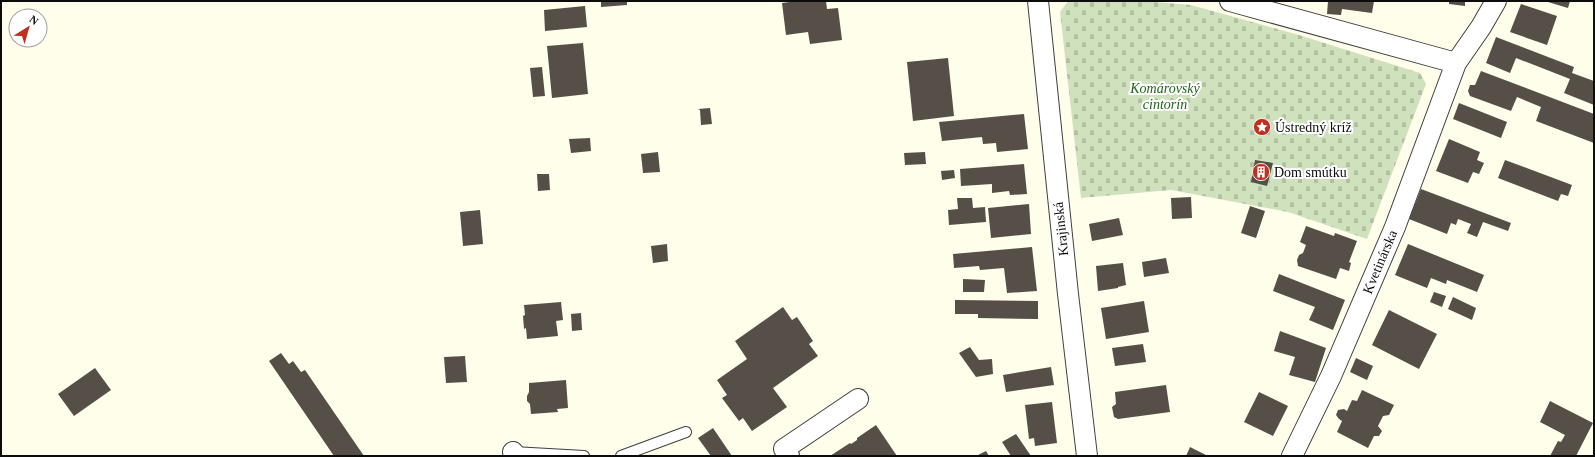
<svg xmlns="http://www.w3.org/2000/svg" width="1595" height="457" font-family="Georgia,serif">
<defs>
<pattern id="cemetery-stones" width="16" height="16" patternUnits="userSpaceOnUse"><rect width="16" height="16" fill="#d0e1bd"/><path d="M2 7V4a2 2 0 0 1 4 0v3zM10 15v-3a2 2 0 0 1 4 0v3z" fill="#b1c0a1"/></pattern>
</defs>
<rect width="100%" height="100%" fill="#fffeeb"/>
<path fill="url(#cemetery-stones)" d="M1068,1H1144L1191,5L1299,35L1420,73L1426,84L1367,239L1288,212L1171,190L1081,198L1060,12Z"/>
<path fill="#554f48" d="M601,1H627V5L601,7Z
M797,1H826L827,9L838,8L842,40L810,44L808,32L786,35L782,3Z
M1328,1H1374L1372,13L1342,9L1341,15L1327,14Z
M1449,1H1465V6L1449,4Z
M1548,1H1570L1568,8L1548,2Z
M1521,4L1557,16L1547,45L1510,32Z
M585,6L587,27L545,31L544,10Z
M1496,37L1574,67L1572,73L1594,81V105L1564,93L1570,79L1516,58L1510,73L1486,63Z
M583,43L588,94L552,98L547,46Z
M948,58L954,116L913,121L907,62Z
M542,67L545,96L533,97L530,68Z
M1481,71L1594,114V143L1536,121L1541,107L1517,97L1511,111L1470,96L1468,91L1470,85H1475Z
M1459,103L1507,122L1501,138L1453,119Z
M710,108L712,124L701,125L700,110L698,109Z
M1024,114L1028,149L997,152L996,143L983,144L982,137L942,141L939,122Z
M590,138L591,151L571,153L569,139Z
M1449,139L1480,152L1477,160L1484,163L1479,174L1473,172L1468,183L1436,171Z
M658,152L660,172L643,173L641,154Z
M925,152L926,164L905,165L904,153Z
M1255,160L1273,163L1267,186L1251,182Z
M1505,160L1572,185L1568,196L1561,194L1558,201L1498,178Z
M1024,164L1027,194L1010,195L1009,191L992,193V184L961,186L960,169Z
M954,170L955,178L942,180L941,171Z
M537,174H549L550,190L538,191Z
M1421,189L1511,223L1508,231L1483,222L1477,237L1467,233L1471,224L1458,219L1456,225L1451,223L1447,234L1409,219Z
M1191,197L1192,218L1172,219L1171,198Z
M957,198H972L973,208L985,207L986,222L949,225L948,210L958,209Z
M1029,204L1031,234L991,238L988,208Z
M1250,206L1265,211L1256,238L1241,233Z
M480,210L483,244L463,246L460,212Z
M1119,218L1123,235L1092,241L1089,224Z
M1306,226L1334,236L1335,233L1357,241L1349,262L1351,263L1349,271L1340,268L1336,279L1298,266L1297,260L1299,255L1303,253L1306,245L1300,242Z
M667,244L668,261L653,263L651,246Z
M1408,244L1484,275L1477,292L1447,280L1446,284L1431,278L1427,288L1395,275Z
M1032,247L1037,291L1007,293L1004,268L980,270L979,266L954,268L953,254Z
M1166,258L1169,273L1144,277L1142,262Z
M1123,263L1126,285L1118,287V288L1098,291L1096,266Z
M1279,274L1345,300L1333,330L1309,320L1315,307L1273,291Z
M963,279L985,280L984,292H963Z
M1434,292L1446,296L1442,307L1430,302Z
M1453,297L1476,308L1472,320L1448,309Z
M955,300L1038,301V319L978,318V314H955Z
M1144,301L1149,332L1106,339L1101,308Z
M561,302L563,320L556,321L558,336L527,339L526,328L524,329L523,316L525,315L524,305Z
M783,307L792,320L797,317L813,341L809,344L818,356L773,388L787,407L752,431L743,418L739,421L722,398L727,395L717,380L747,359L735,341Z
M1389,310L1437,334L1419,369L1372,345Z
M581,313L582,330L572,331L571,314Z
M1280,331L1326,348L1315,382L1289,375L1295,357L1274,351Z
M1143,344L1146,362L1115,366L1112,348Z
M970,347L979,360L992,359L993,374L976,377L959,353Z
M281,353L289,364L293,361L301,372L305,370L364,456H334L269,361Z
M465,356L467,382L446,383L444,357Z
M1356,358L1373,366L1367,380L1350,372Z
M1051,367L1054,385L1006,392L1003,375Z
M95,368L111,390L74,416L58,394Z
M566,380L568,408L557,409L558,412L531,414L530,404L527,401V396L529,392V383Z
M1166,385L1170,412L1118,419L1114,417L1112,407L1116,404L1115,392Z
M1362,390L1394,405L1389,415L1383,416L1378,426L1382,431L1379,436H1374L1368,448L1337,432L1342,421L1339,419L1336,415L1338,410L1344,409L1347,411L1352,400L1357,401Z
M1259,392L1288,406L1273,436L1244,422Z
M1550,401L1593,423L1576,456H1550L1558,441L1561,442L1565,435L1540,422Z
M1052,402L1057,443L1035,446L1034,438L1029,439L1025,405Z
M876,425L897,456H830L850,443L851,444L857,440V438Z
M713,428L732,456H711L698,438Z
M1016,434L1031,456H1011L1002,442Z
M1190,447L1208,456H1186Z
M986,451L989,456H976Z"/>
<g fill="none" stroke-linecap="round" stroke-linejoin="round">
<defs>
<path id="lane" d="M513,452L584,456
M621,456L686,432"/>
<path id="street" d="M1038,1L1068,294L1087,456
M1230,1L1456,63
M513,452L516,456
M789,456L784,449L858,399
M1292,456L1331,376L1395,227L1456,63L1481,27L1496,1"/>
</defs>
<use href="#lane" stroke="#3f3f3f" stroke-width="12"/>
<use href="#street" stroke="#3f3f3f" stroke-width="22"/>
<use href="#lane" stroke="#fff" stroke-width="10"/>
<use href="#street" stroke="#fff" stroke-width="20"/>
</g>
<defs>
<symbol id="sight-disc" viewBox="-11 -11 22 22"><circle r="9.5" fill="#bf3021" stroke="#fff"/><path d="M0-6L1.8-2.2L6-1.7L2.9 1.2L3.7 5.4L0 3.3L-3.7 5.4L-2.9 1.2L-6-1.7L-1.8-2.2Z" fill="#fff"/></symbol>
<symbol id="building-disc" viewBox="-11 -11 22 22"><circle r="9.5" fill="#bf3021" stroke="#fff"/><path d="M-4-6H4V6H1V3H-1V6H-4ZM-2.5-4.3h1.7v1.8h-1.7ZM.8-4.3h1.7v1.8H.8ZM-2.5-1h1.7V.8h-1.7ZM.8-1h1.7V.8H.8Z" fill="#fff"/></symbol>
</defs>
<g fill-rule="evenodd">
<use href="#sight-disc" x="1252" y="117" width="20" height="20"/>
<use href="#building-disc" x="1251" y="162" width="20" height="20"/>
</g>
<g text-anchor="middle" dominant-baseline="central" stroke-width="4" stroke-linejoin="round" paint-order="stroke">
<g font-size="14" font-style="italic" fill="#20651b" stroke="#fff">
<text x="1165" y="88">Komárovský<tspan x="1165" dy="16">cintorín</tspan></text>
</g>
<g font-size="14" fill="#0c0c0c" stroke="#fff" text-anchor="start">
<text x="1275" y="127">Ústredný kríž</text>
<text x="1274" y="172">Dom smútku</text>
</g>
<g font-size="14" fill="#0c0c0c" stroke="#fff">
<text transform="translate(1061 229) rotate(-96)">Krajinská</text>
<text transform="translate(1380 262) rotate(-67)">Kvetinárska</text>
</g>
</g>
<rect width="1595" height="457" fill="none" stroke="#0c0c0c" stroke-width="4"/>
<g transform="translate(28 28) rotate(37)"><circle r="19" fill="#ffffff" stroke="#9e9e9e"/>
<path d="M0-3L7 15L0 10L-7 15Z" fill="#bf3021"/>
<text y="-6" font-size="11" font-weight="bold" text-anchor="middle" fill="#0c0c0c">N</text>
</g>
</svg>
